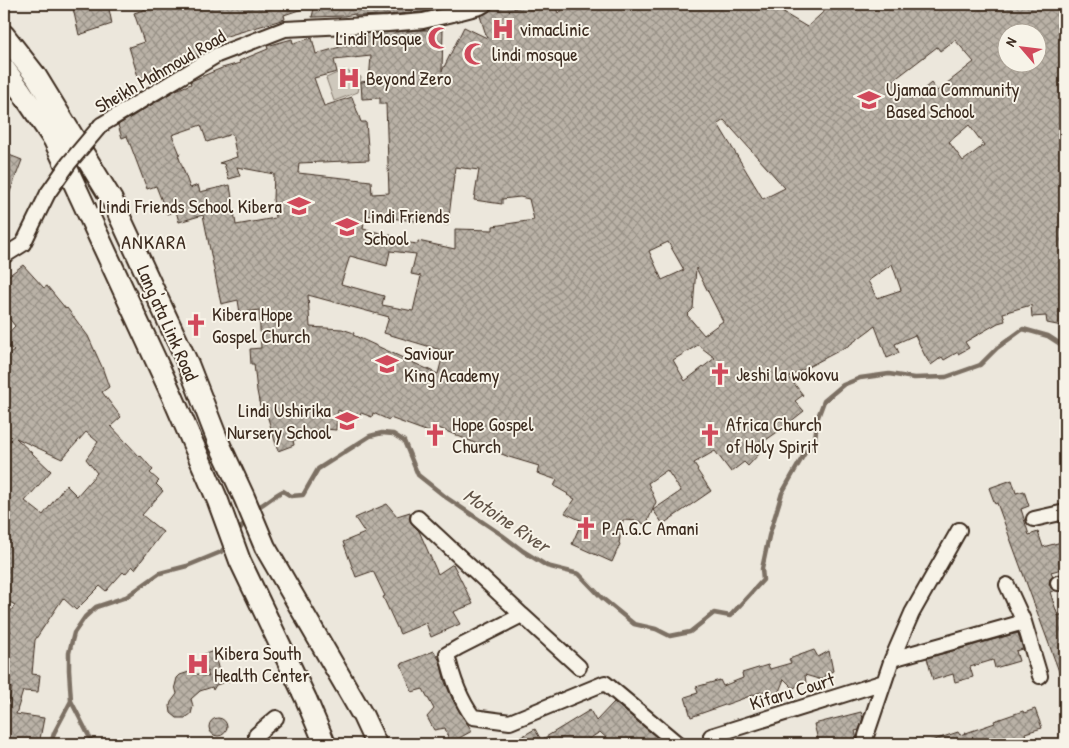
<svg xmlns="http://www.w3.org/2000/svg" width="1069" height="748" font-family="'Patrick Hand',sans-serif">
<defs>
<pattern id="building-cross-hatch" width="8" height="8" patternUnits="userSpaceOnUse" patternTransform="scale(1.25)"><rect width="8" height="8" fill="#bab2a7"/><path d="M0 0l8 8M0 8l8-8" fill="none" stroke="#989187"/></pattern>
</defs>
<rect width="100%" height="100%" fill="#ece7dc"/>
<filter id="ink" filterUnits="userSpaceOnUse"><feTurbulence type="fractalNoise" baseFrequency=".02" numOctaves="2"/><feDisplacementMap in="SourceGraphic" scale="10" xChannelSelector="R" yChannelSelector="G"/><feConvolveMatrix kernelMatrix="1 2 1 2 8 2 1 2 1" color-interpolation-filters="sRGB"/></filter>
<g filter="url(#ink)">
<path fill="#cec8bc" stroke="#84796d" d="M344,70L361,77L358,92L334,101L326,78Z"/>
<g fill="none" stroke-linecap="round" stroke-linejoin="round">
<path stroke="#7c7064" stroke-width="4.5" d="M255,509C265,504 273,496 283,491L291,496L303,495L318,469L370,436L382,433L393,434L404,441L418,475L447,498L502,535L523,551L547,566L579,574L602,598L634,624L656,629L670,636L690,632L714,613L730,616L763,580L762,569L769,536L782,493L806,451L814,445L818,417L824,401L843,385L860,378L889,374L914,378L946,377L980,365L997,348L1023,329L1048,336L1065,347
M237,533L247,519
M51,744L54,733L71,701
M93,744L71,701L69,670V653L74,633L85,617L96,607L126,597L160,573L187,566L221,552L227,545"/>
</g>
<path fill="url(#building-cross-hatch)" stroke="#3b2a1e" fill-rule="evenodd" d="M72,4H108L112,24L79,35Z
M161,4H311V6L284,15L285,19L220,38L222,44L205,52L139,80L129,47L144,42L134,13Z
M315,4H449V6L422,12L387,15L355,16V14L344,16L312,17Z
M494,4H514V9L527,4H554L558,13L571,4H781L777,9L807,27L832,4H1065V285L1059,287L1061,291H1059L1062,326L1047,323L1046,316L1032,317L1031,305L1003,313L1005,321L998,323L965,342L969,348L958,354V352L944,360L942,357L931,365L925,356L915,335L895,344L899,353L887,358L875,326L848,346L789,377L803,395L795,401L804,411L776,433L753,449L759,454L748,466L744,462L731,472L715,451L694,463L698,469L697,470L711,491L663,524L653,510L681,491L667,470L648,483L656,502L646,525L638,521L623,520L619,543L620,544L612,562L572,544L582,521L565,513L575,499L567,495L568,494L554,486L557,480L537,473L539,466L509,457L436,427L434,434L390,418L389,420L373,413L372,417L361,413L359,419L338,410L336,430L325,429L311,431V438L293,440L294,445L278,451L267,415H266L263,405L260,406L257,391L254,364H251L250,349L261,348L259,310L240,313L238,300L221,304L203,215L179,222L176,211L167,214L156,186L147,189L127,136L122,138L118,125L176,90L191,84L190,81H191L222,68L240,63L239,61L268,49L267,46L292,39L293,43L312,38L316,54L347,45L346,41L359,40L358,34L420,30H443L442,71L464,27L487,38L480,16L490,11L493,8ZM1006,32H1036V62H1006ZM955,40L974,62L937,91L931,83L911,100L894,80L937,47L940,51ZM371,56L369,81L361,82L362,99L380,98V104H386L389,193L372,194L371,181L298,173L299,163L369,160L366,122H361L352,97L324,106L314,78L337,72L334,60ZM724,120L785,188L763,199L718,124ZM201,125L207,142L232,134L237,157L219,163L224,164L229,179L240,176L237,167L274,174L273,198L275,218L236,225L230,185L200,192L198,185L190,188L178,155L180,154L172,135ZM969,125L984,145L963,161L949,142ZM455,167L479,170L474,200L502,204V199L520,197L529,199L534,220L493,226V230L455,229V249L418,241V244L394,241V236L363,229L365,215L448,225ZM668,242L684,270L662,280L649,251ZM390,251L416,254L411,274L421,276L413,311L382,305L384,296L341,284L350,256L387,266ZM892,264L901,290L877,298L868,281ZM696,268L723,321L704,335L687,315L693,309ZM308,295L389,317L384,333L444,351L438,374L353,335L354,333L342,329L310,327ZM698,345L715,358L685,381L673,360Z
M4,153L22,160L5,205H4Z
M23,265L44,288L47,286L66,309L67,308L88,336L102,367L109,387L102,392L121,417L111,426L140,457L141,456L153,470L150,473L159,481L156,484L163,491L142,515L163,532L135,569L132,566L125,574L123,572L106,591L100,586L76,610L63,598L35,640L32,674L40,675L38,692L23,691L16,714L44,718L39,744H4V710L6,711L12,688L4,687V648L7,641L5,639L11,631L4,626V621L15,605L4,599V366L8,362L5,357L14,351L4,342V338L15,326L4,312V279ZM86,432L98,442L86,459L97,473L77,496L66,485L43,515L25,501L51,471L16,438L62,459Z
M1012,480L1016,493L1024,491L1029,506L1021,509L1029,535L1038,532L1043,547L1065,541V568L1051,572L1053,576L1050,579L1049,584L1051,588L1054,591L1050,592L1058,616L1065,613V684L1064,685L997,503L995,504L989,488Z
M387,504L397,516L410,512V521L419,531L438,574L453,564L473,604L453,612L460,624L431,637L426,623L400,634L383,597L385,596L373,571L356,577L343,542L365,533L355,518Z
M1018,633L1023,649L1016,651L1019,661L995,668L993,660L970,667L973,677L955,682L953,674L933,680L927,658Z
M814,650L818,657L829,651L833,671L826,674L822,680L805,675L806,683L793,688L784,679L778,694L770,696L767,690L691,717L685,697L698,693L696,687L720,680L723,686L743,678L742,673L768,665L770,669L791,663L789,659Z
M214,651L221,680L229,681L216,685L213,690L212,687L200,691L191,699L193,706L191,714L185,718H177L171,713L170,706L171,702L177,694L175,686L177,678L180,675L189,672L209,677L202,655Z
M434,651L440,661L445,682L452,698L461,714L472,731L450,743L445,728L434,730L427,717L434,709L423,689L412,692L401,664Z
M614,702L665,744H613L600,732L581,744H509L535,729L541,740L590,710L596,721Z
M1035,709L1042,728L1025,733L1026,736L1015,740L1005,742L1004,740L990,744H928V742L958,732L960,735L995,723L994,721L1023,711L1024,713Z
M861,712L863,718L859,730L855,731L857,739L836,744H819L814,724Z
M209 727a9 9 0 1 1 18 0a9 9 0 1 1-18 0Z"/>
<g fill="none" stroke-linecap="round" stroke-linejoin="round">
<defs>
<path id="street" d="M101,125L217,55L285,29L388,24L423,21L449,15L480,7L485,4
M4,256L23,244L48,193
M418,518L522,615
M1034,519L1065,512
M1058,583L1065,582
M1007,585L1024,622L1040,676
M892,659L1024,622
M579,667L522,615L459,647L447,654C452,677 459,698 473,717L510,722L605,683L678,744
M711,736L884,682
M256,744V735L276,718
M865,744L866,736L892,659L912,613L959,530"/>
<path id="secondary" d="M4,35L36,76L112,200L188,364L218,441L244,497L265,547L363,716L376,744
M4,68L21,91L54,140L171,393L218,501L240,561L306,699L325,744"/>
</defs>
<use href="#street" stroke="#3b2a1e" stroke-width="18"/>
<use href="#secondary" stroke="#3b2a1e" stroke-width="24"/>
<use href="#street" stroke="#f7f3e8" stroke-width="14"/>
<use href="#secondary" stroke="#f7f3e8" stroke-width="20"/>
<defs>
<path id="street-bridge" d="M48,193L69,163L101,125"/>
</defs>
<use href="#street-bridge" stroke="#3b2a1e" stroke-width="18" stroke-linecap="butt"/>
<use href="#street-bridge" stroke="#f7f3e8" stroke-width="14"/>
</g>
</g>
<defs>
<symbol id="hospital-bare" viewBox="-9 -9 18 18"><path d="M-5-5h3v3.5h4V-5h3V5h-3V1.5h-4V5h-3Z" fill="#d1495b" stroke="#f7f3e8" stroke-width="2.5" paint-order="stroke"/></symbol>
<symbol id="mosque-bare" viewBox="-9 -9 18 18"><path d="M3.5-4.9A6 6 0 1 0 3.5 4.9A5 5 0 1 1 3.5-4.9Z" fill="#d1495b" stroke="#f7f3e8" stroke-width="2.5" paint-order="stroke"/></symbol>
<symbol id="school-bare" viewBox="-9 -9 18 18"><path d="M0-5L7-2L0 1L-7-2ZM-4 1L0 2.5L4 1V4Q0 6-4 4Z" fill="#d1495b" stroke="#f7f3e8" stroke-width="2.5" paint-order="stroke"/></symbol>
<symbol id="church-bare" viewBox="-9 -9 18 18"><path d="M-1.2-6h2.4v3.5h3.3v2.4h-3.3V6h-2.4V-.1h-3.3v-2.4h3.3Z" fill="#d1495b" stroke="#f7f3e8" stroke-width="2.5" paint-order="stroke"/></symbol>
</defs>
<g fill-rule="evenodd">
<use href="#hospital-bare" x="487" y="13" width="32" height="32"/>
<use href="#mosque-bare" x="423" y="22" width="32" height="32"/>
<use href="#mosque-bare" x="459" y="38" width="32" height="32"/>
<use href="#hospital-bare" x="333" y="62" width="32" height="32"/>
<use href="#school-bare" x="853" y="84" width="32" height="32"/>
<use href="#school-bare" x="283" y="190" width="32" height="32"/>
<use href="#school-bare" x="331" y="211" width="32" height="32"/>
<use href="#church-bare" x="180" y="309" width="32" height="32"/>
<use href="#school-bare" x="371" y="348" width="32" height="32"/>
<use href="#church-bare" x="704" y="358" width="32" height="32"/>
<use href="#school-bare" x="331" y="405" width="32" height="32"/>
<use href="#church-bare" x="419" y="419" width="32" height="32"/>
<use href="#church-bare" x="694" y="419" width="32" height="32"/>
<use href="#church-bare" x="570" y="512" width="32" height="32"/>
<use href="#hospital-bare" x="182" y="648" width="32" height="32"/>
</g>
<g text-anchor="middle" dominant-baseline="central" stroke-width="4" stroke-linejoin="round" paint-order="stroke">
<g font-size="19" fill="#3b2a1e" stroke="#f7f3e8" text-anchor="start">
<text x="520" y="29">vimaclinic</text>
<text x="422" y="38" text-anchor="end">Lindi Mosque</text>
<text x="492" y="54">lindi mosque</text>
<text x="366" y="78">Beyond Zero</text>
<text x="886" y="89">Ujamaa Community<tspan x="886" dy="22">Based School</tspan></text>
<text x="282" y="206" text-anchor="end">Lindi Friends School Kibera</text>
<text x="364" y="216">Lindi Friends<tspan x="364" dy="22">School</tspan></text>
<text x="212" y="314">Kibera Hope<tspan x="212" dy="22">Gospel Church</tspan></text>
<text x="404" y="353">Saviour<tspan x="404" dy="22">King Academy</tspan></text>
<text x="736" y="374">Jeshi la wokovu</text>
<text x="331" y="410" text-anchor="end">Lindi Ushirika<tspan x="331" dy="22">Nursery School</tspan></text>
<text x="452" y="424">Hope Gospel<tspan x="452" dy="22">Church</tspan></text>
<text x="726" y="424">Africa Church<tspan x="726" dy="22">of Holy Spirit</tspan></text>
<text x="602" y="528">P.A.G.C Amani</text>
<text x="214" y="653">Kibera South<tspan x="214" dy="22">Health Center</tspan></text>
</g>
<g font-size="19" fill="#3b2a1e" stroke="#f7f3e8">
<text transform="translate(160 71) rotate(-30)">Sheikh Mahmoud Road</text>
<text transform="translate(168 323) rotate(66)">Lang'ata Link Road</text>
<text transform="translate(792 691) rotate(-17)">Kifaru Court</text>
</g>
<g font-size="20" letter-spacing="1" fill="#3b2a1e" stroke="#f7f3e8">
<text x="154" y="241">ANKARA</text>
</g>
<g font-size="20" font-style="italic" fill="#615347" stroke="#f7f3e8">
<text transform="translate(507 520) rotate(34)">Motoine River</text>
</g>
</g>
<rect width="1069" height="748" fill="none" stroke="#f7f3e8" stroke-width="20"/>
<rect x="10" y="10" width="1049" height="728" fill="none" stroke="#3b2a1e" stroke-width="2" filter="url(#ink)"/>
<g transform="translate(1022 48) rotate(298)"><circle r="24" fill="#f7f3e8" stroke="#aca397"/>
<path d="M0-4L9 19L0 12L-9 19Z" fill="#d1495b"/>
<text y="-8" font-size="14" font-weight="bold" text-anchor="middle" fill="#3b2a1e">N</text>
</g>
</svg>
